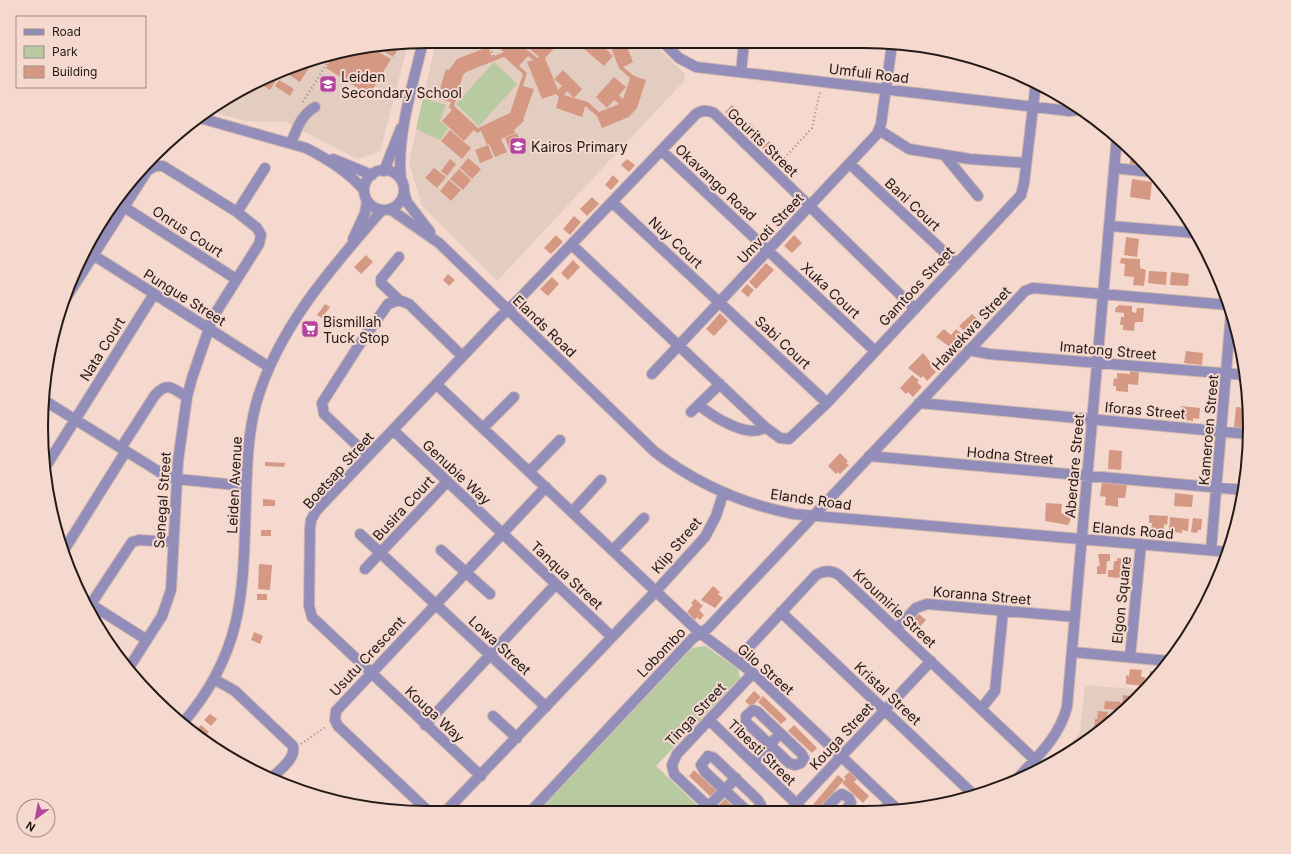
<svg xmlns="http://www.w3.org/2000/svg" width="1291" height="854" font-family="Inter,sans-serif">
<rect width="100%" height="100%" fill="#f5d9cf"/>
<path fill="#e3cdc1" d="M436,41L653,43L684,73L685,80L497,281L422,206L409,163Z
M408,44L380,152L357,159L286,122L245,121L208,111L212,106L303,61Z
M1085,685L1145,690L1099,733L1052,763L1080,733Z"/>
<path fill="#b7caa0" d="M494,62L517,84L479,126L456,104Z
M423,98L446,105L440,121L448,128L440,140L416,129Z
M705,646L738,669L740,678L656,766L697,805L691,811L540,810L692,648Z"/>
<path fill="#d59882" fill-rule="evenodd" d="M492,41L518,42L537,58L539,57L522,42H560L545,58L558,90L562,86L554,79L563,70L582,89L574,98L567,91L564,95L588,102L599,112L619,104L614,100L607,108L596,97L614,77L626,87L619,95L623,99L630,78L619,68L610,45L606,49L613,56L604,66L583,48L588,42H598L601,44L602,42H625L633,62L623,67L634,76L646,80L637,108L629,117L602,128L597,116L585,106L582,117L556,108L559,97L556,94L542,99L527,62L533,60L528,56L519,66L527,73L523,86L534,89L523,120L524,121L514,130L515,133L501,139L507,152L495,157L489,144L498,140L487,145L481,131L477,133L474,130L464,141L442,121L452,110L449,107L451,102L437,98L446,69L449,70L457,59L488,47L492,57L504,52ZM504,57L523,74L510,113L478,128L454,106L463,75L466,72Z
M400,46L393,57L385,52L388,47Z
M375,50L391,59L369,95L326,68L329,63L322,58Z
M314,60L300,82L283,71L303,61Z
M275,75L278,77L270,90L259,83Z
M279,80L294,89L290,96L275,86Z
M732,105L737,111L731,118L725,112Z
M750,123L756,129L750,136L744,130Z
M450,130L471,148L462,159L441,141Z
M517,133L523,147L511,153L505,138Z
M769,141L775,147L769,154L762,148Z
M488,145L493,158L480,163L475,150Z
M1137,156L1147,167L1130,166V159L1137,160Z
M468,158L481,169L472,179L460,168Z
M450,159L456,164L447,176L441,171Z
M627,159L635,165L629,172L621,165Z
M434,168L446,177L437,188L425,178Z
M459,169L471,180L463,190L450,179Z
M613,175L619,181L611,190L605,185Z
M1132,179L1152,182L1150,200L1130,197Z
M449,180L461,190L451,201L440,191Z
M592,197L599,204L587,216L580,209Z
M574,216L581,222L570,235L563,229Z
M556,235L563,242L551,254L544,248Z
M794,235L802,243L792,253L784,246Z
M1126,237L1139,239L1137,257L1124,255Z
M366,255L373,262L361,274L354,267Z
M1121,258L1140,259V268L1146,270L1144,286L1133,285L1134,277L1124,276L1125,264L1120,263Z
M573,260L580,267L568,280L561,273Z
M766,263L774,270L756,289L749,282Z
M1149,271L1167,272L1166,285L1148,283Z
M1171,272L1189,274L1188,286L1170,285Z
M448,274L455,280L449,286L443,280Z
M552,277L559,284L548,296L540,289Z
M747,284L754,290L748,297L741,291Z
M325,304L330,307L322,318L317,315Z
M1118,305L1132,306V312L1136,313L1137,308H1144L1143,322H1135L1134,331L1123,330V325H1120L1121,317H1124V313L1115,312L1116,307H1118Z
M720,313L728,321L714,336L706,329Z
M972,314L979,321L978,323L980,325L972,334L969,332L967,334L959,326Z
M310,325L315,328L311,334L306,331Z
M944,329L951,335L956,329L966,337L962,342L965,344L962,347L961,346L959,348L956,346L955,347L960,352L957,356L951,351L953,349L936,337Z
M1186,351L1203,353L1202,365L1184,363Z
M923,353L933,365L931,367L936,372L927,381L923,376L921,378L908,368Z
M1130,371L1139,372L1138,385L1128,384V392L1116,391V386H1113L1114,378L1117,379V373L1130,374Z
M912,375L919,380L917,382L922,387L913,397L908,392L906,394L900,388Z
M1181,406L1200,408L1199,419L1193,418V421L1185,420V417H1180Z
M1236,407L1245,408V429L1234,428Z
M1109,450L1122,451L1121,470L1108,469Z
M840,453L848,461L846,463L849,465L840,474L838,472L836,474L828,466Z
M265,462L285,463L284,467L265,466Z
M1243,466H1247L1245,486L1238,485L1239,474H1242Z
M1102,482L1127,485L1125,498H1118V507L1105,505L1106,497L1100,496Z
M1175,493L1193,495L1192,507L1174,506Z
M263,499L275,500V506H263Z
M1046,503L1062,504L1061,513L1071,514L1070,521L1068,525L1045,521Z
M1149,515L1168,516L1167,525L1164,524V531L1151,530L1152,523H1149Z
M1170,517L1189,519L1188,531L1182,530V533L1174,532V529H1169Z
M1193,518L1202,519L1201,530H1198L1197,533L1191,532Z
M261,530H271V536H261Z
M1098,554H1110V561H1107L1106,574H1097V566H1100Z
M1117,558L1129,559V562H1132L1131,573L1121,572L1120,578L1108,577V570H1113L1114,561H1117Z
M259,564L272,565L270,590L258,589Z
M713,586L720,592L718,594L723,598L715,608L701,600Z
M257,594H267V600H257Z
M695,599L703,606L699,610L704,615L700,620L697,617L695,620L687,612L693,605L691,603Z
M919,614L926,620L916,631L908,623Z
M254,632L263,636L260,644L251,640Z
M1130,669L1142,670L1141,677H1145L1144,686L1126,684V675L1129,676Z
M1150,671L1161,672L1152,684H1148Z
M754,691L761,697L751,707L745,701Z
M1123,695L1136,697L1123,710H1122Z
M763,696L787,719L781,724L758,702Z
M1105,701L1121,702L1120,710L1104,709Z
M1098,711L1108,712L1107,720H1110L1109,723L1093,737L1095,719H1097Z
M210,714L217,719L211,726L204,720Z
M201,725L209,732L203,738L195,732Z
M794,725L817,748L812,753L788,731Z
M694,770L718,792L712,798L689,776Z
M850,771L858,778L854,782L869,796L863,803L842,783L846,779L844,777Z
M838,775L844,780L816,812H807Z
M725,799L738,811H727L724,809L720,811L716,808Z"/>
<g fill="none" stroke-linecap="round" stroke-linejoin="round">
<defs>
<path id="minor" d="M664,43L679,58L696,67L1069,111L1079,110
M741,72L744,43
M200,118L306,148C326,158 349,173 364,190
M879,130L909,149L970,159L1026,163
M291,143C297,129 301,115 315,107
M662,151L875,351
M945,156L978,196
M333,159L372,175
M850,164L957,264
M1115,168L1151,172
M364 190a20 20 0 1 1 40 0a20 20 0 1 1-40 0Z
M384,171L401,128
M401,180C396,138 413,83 423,42
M404,192L407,202L430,232
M613,203L827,403
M124,207L236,279
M390,209L439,243L655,452C697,484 742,504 794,514L1229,552
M237,212L265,168
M1110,226L1196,233
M353,239L365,213L367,201
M572,245L765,427L780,438L789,439L827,403L1021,195L1024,183L1036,82
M87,251L269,367
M399,257L381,279V283L399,300L409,304L462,356
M66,298L147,171L155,166H163L237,212L257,228L261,235L259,244L213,317L192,378L187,397L178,461L171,590L162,616L130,666
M969,350L989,354L1245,375
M652,374L877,134L881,124L892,44
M436,384L700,633L753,673L899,811
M42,399L166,476L177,479L246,486
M919,403L1248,434
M699,405C712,416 749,440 765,427
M691,412L720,384
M483,428L514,397
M393,430L612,637
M121,448L155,395C168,381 173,389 187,397
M368,456L324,414L322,403L361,342L388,304L399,300
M869,456L1244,490
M48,463L154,294
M529,472L560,440
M572,512L601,480
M360,534L546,707
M64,550L126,451
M441,550L490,594
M613,550L644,518
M1211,550L1231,313
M365,569L447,482
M84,600L147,640
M91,604L132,542L139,540L173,542
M781,612L975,796
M93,620L100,610
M896,629L916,608L927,604L1075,617
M1072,652L1169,661
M1130,657L1141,544
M737,660L816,575C824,570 831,570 839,575L1035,760
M214,679L235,691L293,746C296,759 280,769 272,778
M981,709L995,691L1003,611
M753,710L758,712L801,753L804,758L801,763L795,765L789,763L746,722V716Z
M493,716L517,738
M709,720L805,812
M182,724C246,650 243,588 246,497C247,465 248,434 256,404C277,329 332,267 382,210
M425,725L556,584
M753,762L775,739
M481,776L312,617L309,606L310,529L311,520L316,511L497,320L521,297L696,114C702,110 708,110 714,113L915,309
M1015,781C1036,758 1059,738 1067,707L1117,136
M708,807L736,778
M427,810L338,726L335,720L336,711L546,487
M447,810L656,591L705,537L716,516L723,494
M532,810L693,638L708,628L1025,291L1033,288L1229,305
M713,811L674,774L672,765L677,754L753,673
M747,811L705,772L701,765L708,756L714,758L758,800L761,805L757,812
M789,812L931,661
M823,812L837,797L842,794L849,798L851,803L844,812
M881,812L890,803"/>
</defs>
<use href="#minor" stroke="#cfb6ae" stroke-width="12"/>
<path stroke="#9a857e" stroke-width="2" stroke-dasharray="1 3" stroke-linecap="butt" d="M486,41L494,57
M303,102L328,62
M779,164L812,128L820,92
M301,744L327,726"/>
<use href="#minor" stroke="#928eb9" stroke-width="10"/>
</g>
<defs>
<symbol id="school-square" viewBox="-11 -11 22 22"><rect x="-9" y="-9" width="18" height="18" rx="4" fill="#b5449f" stroke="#f5d9cf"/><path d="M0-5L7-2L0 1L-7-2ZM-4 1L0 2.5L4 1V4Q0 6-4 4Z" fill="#fff"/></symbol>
<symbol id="supermarket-square" viewBox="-11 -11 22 22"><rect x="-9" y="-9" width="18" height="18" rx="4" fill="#b5449f" stroke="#f5d9cf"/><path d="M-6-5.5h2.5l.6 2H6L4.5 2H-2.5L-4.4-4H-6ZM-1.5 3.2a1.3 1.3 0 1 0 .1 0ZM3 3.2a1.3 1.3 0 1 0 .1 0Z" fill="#fff"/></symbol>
</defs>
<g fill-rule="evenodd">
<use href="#school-square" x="318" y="74" width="20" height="20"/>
<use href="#school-square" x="508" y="136" width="20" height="20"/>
<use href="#supermarket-square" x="300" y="319" width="20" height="20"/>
</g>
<g text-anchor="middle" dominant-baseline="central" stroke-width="4" stroke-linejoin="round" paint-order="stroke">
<g font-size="14" fill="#231916" stroke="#f5d9cf">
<text transform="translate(869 73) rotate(7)">Umfuli Road</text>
<text transform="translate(763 142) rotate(44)">Gourits Street</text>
<text transform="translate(716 182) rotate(43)">Okavango Road</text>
<text transform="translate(913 204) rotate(43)">Bani Court</text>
<text transform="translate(770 228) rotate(-47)">Umvoti Street</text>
<text transform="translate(188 231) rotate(33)">Onrus Court</text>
<text transform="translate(676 242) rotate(43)">Nuy Court</text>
<text transform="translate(916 286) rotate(-47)">Gamtoos Street</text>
<text transform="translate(831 290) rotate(43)">Xuka Court</text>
<text transform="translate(185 297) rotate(32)">Pungue Street</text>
<text transform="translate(545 326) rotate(44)">Elands Road</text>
<text transform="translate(971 328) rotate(-47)">Hawekwa Street</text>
<text transform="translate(783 342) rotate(43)">Sabi Court</text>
<text transform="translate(102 349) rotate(-58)">Nata Court</text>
<text transform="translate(1108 350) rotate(5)">Imatong Street</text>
<text transform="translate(1145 410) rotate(5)">Iforas Street</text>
<text transform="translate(1208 430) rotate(-85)">Kameroen Street</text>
<text transform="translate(1010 455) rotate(5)">Hodna Street</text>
<text transform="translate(1074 466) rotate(-85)">Aberdare Street</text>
<text transform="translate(338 470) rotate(-48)">Boetsap Street</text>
<text transform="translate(457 472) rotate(43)">Genubie Way</text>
<text transform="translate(234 485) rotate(-87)">Leiden Avenue</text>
<text transform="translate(811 499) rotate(8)">Elands Road</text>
<text transform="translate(162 500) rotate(-86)">Senegal Street</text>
<text transform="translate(403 508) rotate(-47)">Busira Court</text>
<text transform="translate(1133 530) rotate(5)">Elands Road</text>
<text transform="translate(676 545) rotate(-50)">Klip Street</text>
<text transform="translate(567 575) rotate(43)">Tanqua Street</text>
<text transform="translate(982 595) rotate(5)">Koranna Street</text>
<text transform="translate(1121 600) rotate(-84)">Elgon Square</text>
<text transform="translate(895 608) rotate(43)">Kroumirie Street</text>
<text transform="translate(500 645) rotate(43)">Lowa Street</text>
<text transform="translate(661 652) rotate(-46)">Lobombo</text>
<text transform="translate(367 656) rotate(-47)">Usutu Crescent</text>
<text transform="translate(766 669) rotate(41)">Gilo Street</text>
<text transform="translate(888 693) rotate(43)">Kristal Street</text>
<text transform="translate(435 714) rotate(43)">Kouga Way</text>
<text transform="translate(695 714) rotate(-47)">Tinga Street</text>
<text transform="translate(841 736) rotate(-47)">Kouga Street</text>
<text transform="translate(762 752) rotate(44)">Tibesti Street</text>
</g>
<g font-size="14" fill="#231916" stroke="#f5d9cf" text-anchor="start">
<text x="341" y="76">Leiden<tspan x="341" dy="16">Secondary School</tspan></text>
<text x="531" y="146">Kairos Primary</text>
<text x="323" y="321">Bismillah<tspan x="323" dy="16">Tuck Stop</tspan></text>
</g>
</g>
<path d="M0 0H1291V854H0ZM427 48H864A379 379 0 0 1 1243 427V427A379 379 0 0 1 864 806H427A379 379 0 0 1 48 427V427A379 379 0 0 1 427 48Z" fill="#f5d9cf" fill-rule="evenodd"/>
<path fill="none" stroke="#231916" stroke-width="2" d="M427 48H864A379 379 0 0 1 1243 427V427A379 379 0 0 1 864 806H427A379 379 0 0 1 48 427V427A379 379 0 0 1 427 48Z"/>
<rect x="16" y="16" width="130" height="72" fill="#f5d9cf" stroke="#a18c85"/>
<rect x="24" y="29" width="20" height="6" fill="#928eb9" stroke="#a18c85"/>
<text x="52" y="36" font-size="12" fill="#231916">Road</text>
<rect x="24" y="46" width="20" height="12" fill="#b7caa0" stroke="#a18c85"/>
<text x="52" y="56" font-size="12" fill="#231916">Park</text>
<rect x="24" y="66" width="20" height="12" fill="#d59882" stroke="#a18c85"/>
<text x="52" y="76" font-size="12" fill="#231916">Building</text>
<g transform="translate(36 818) rotate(212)"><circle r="19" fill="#f5d9cf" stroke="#a18c85"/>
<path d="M0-3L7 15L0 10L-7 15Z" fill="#b5449f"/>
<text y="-6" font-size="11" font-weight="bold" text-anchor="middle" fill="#231916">N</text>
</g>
</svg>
